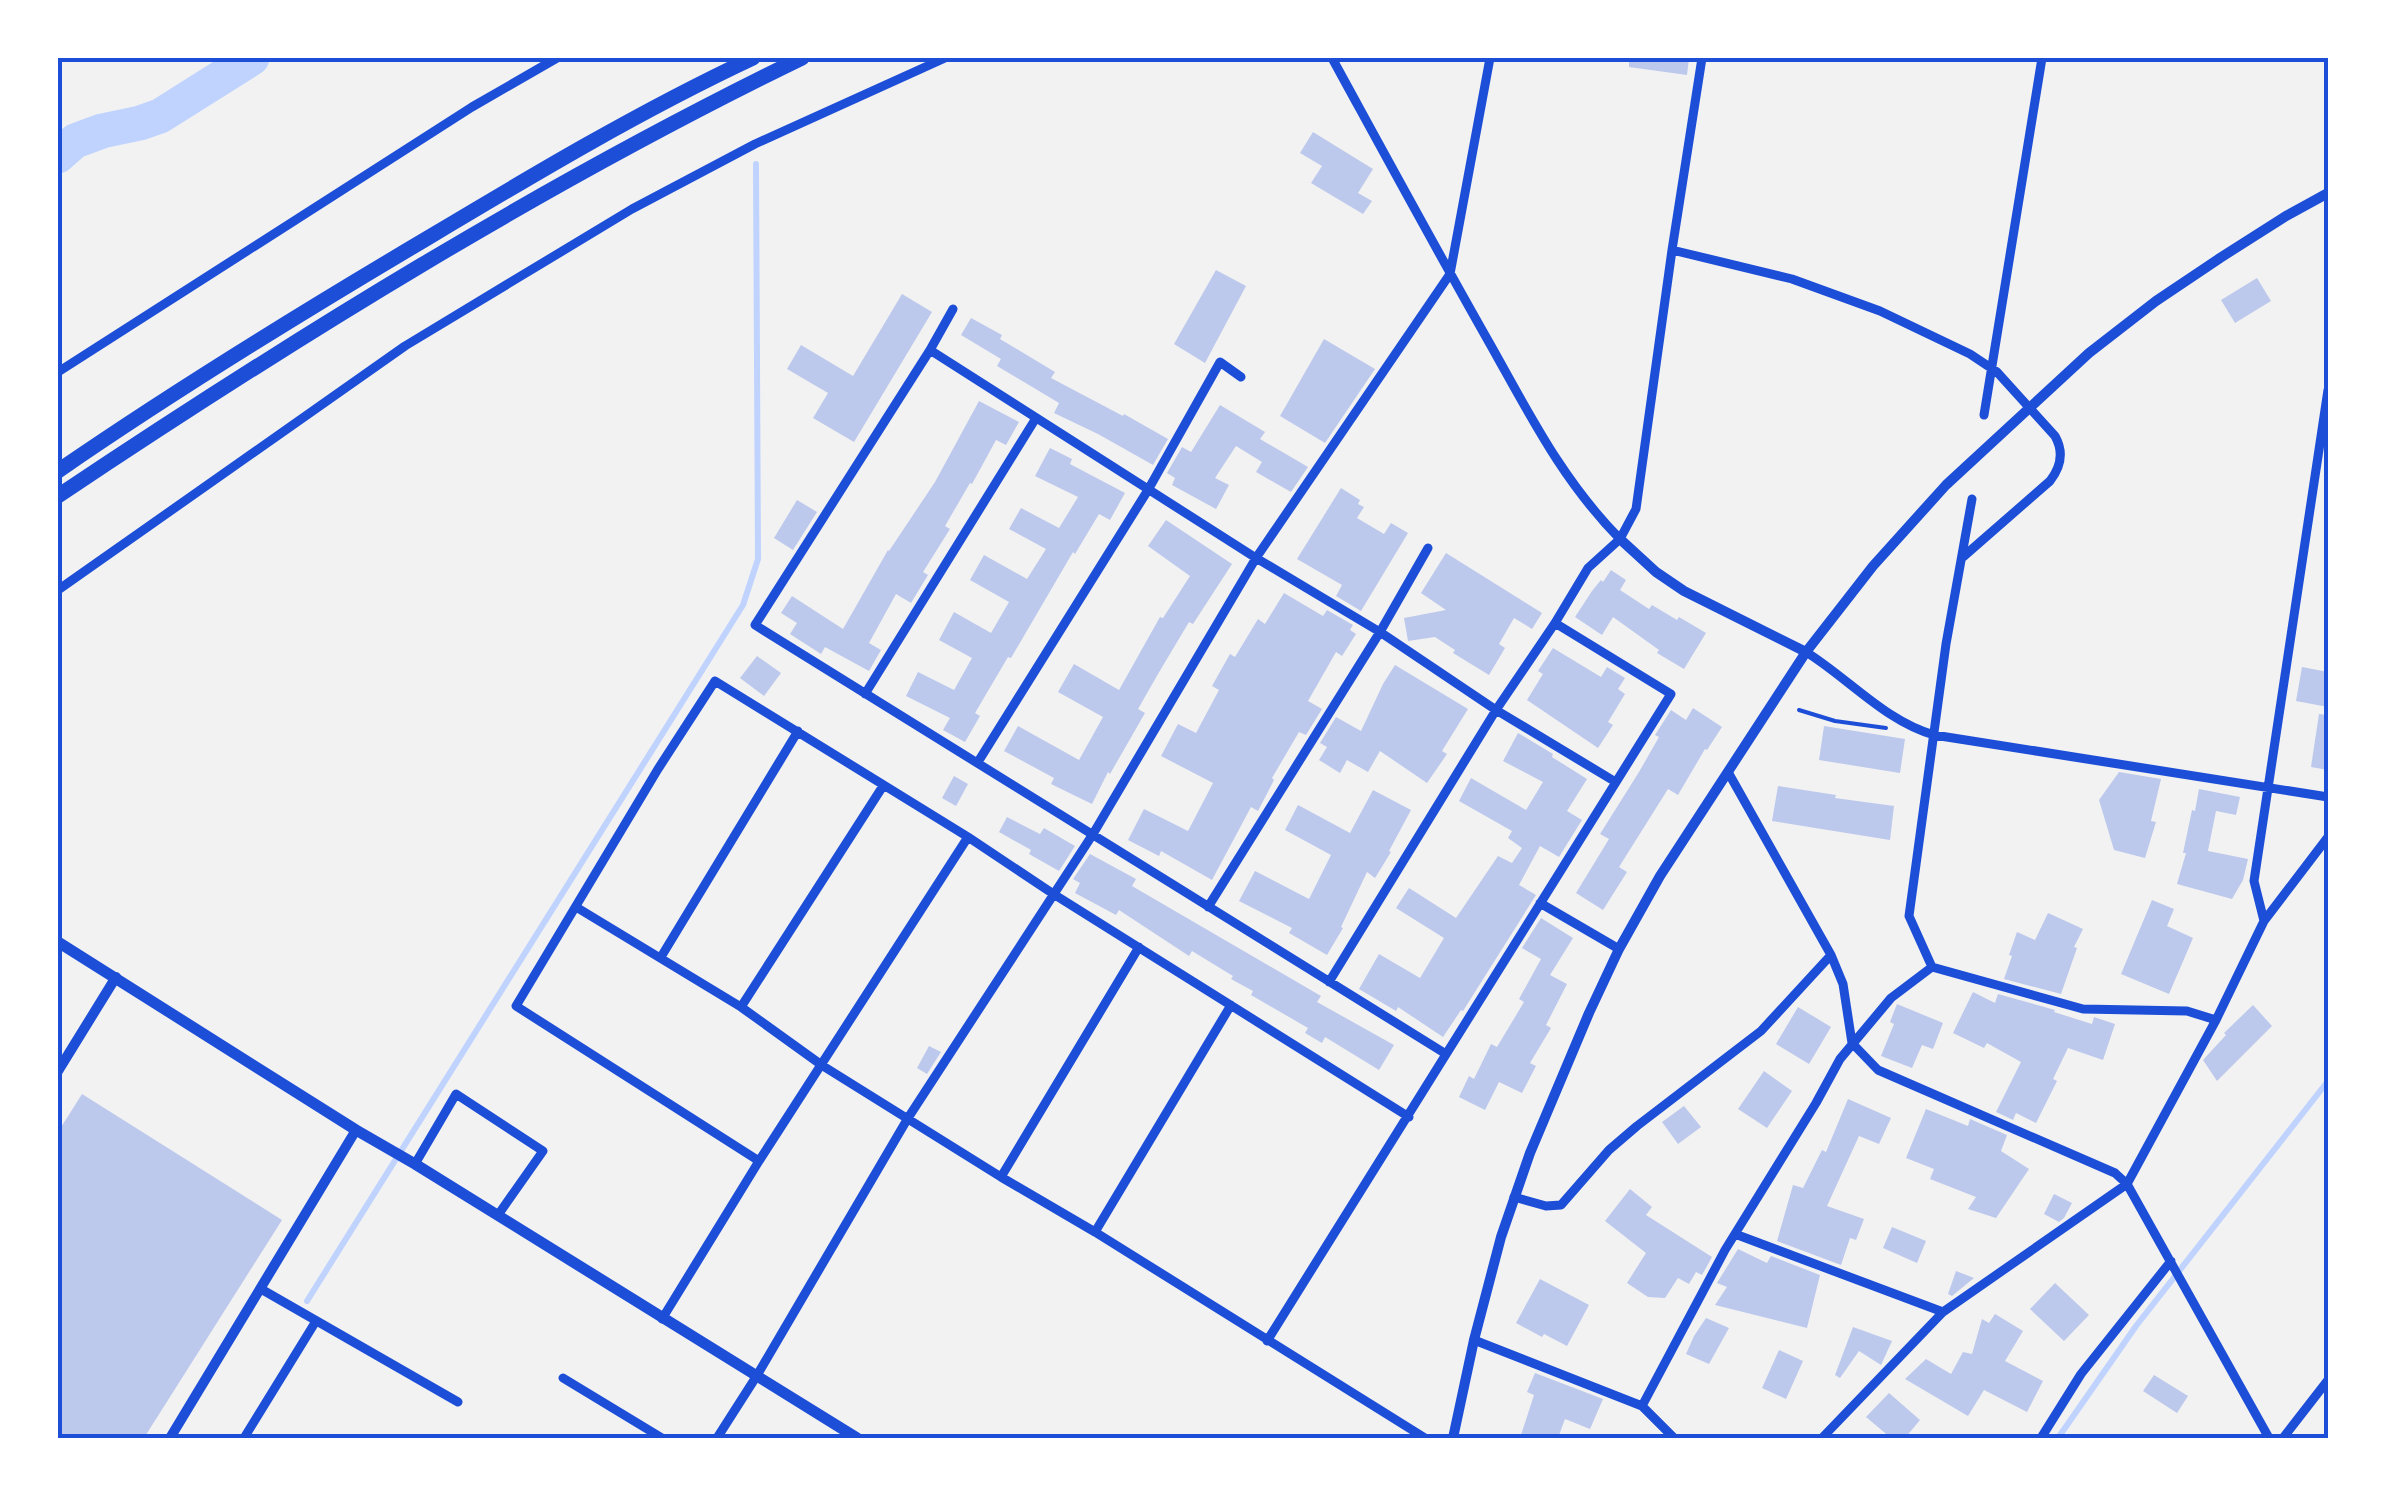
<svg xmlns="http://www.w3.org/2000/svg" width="2386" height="1496" font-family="Georgia,serif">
<rect width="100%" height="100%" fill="#f2f2f2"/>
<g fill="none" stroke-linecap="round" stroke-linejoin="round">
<path stroke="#bfd3fe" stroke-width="6" d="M307,1301L743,605L758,559L756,164
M2058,1438L2136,1326L2328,1081"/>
<path stroke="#bfd3fe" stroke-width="35" d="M58,156L75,141L102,131L140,123L160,116L252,58"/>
</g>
<path fill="#bdc9ec" d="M1629,58H1689L1687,75L1629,67Z
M1313,132L1373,169L1358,193L1372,201L1363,214L1311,183L1322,166L1300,153Z
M1216,270L1246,286L1205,363L1174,344Z
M2257,278L2271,301L2235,323L2221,300Z
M902,294L932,312L854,442L813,418L828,393L787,369L801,345L853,376Z
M971,318L1002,335L1000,339L1055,372L1051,378L1123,416L1124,414L1168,439L1153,465L1098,434L1054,413L1059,403L997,366L1001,359L961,335Z
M1324,339L1375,369L1325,443L1280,416Z
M979,401L1019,422L1006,445L996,440L972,484L970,483L945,526L950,529L923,572L928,575L911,603L896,594L869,643L881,650L869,671L825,647L821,654L790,634L797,623L781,613L792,596L843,629L888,550L889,551L935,482Z
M1220,405L1265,432L1260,439L1308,467L1291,492L1256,472L1262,462L1236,446L1215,478L1229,485L1216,509L1172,485L1175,478L1167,473L1182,447L1191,452Z
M1050,448L1072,459L1070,464L1125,493L1110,520L1099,514L1075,554L1073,552L1011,658L1008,657L975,713L980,716L965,742L943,730L950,718L906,696L918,672L954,690L972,658L939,640L954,612L991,633L1009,602L970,580L984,555L1027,579L1046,549L1009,529L1021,508L1059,528L1078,497L1035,476Z
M1341,488L1360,500L1358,504L1364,507L1357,518L1384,534L1391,523L1408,533L1361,611L1336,596L1342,585L1297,559Z
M797,500L817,512L793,550L774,538Z
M1166,520L1232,564L1193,624L1189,622L1158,674L1138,709L1145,713L1110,774L1108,772L1092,804L1051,784L1054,778L1004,751L1018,726L1079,760L1103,717L1058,692L1074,664L1119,690L1160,617L1163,618L1190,576L1148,546Z
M1446,553L1542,613L1532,629L1514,618L1499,644L1505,648L1489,675L1453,653L1455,650L1435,637L1408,641L1404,618L1446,610L1421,593Z
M1611,570L1626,580L1620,590L1649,609L1652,605L1677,620L1679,617L1706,633L1684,669L1657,653L1659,650L1613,617L1602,635L1575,617L1592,591L1601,580L1603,582Z
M1284,593L1323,616L1327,610L1353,625L1350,630L1356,634L1342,656L1336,652L1308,701L1322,709L1306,735L1299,732L1272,778L1274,780L1258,811L1251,807L1212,880L1161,851L1159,856L1128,840L1144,809L1188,831L1213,783L1161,756L1178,724L1196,733L1219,690L1212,686L1230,654L1235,657L1258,619L1265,624Z
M1553,648L1601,677L1607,667L1625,678L1618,689L1625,694L1608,722L1613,725L1598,748L1527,700L1543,674L1538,671Z
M757,656L781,673L764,696L740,678Z
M1395,665L1468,709L1442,751L1447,754L1427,783L1380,751L1368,772L1347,760L1340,773L1319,760L1327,747L1320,743L1336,717L1361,731L1383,684Z
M2302,667L2328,672V707L2296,701Z
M1693,708L1722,727L1707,750L1705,749L1678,795L1668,789L1619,867L1627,872L1603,910L1576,893L1609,839L1600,834L1639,772L1659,737L1655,735L1671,710L1686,720Z
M2319,714L2328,715V770L2311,767Z
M1824,726L1905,739L1900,773L1819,760Z
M1518,733L1553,754L1552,757L1587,779L1567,811L1582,820L1559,857L1540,846L1519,885L1536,895L1463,1011L1461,1010L1443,1037L1398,1007L1396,1011L1359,989L1379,954L1420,978L1444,938L1396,908L1409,888L1456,918L1498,856L1512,863L1522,848L1508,838L1512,831L1459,801L1471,778L1526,810L1543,782L1503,761Z
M2119,772L2161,779L2151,821L2156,822L2145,858L2114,850L2099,800Z
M954,776L968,784L956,806L942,798Z
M1778,786L1836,795L1835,798L1894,806L1890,840L1772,821Z
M2199,789L2240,797L2236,815L2216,811L2208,851L2248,859L2243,880L2232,899L2177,884L2186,853H2183L2192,810L2195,811Z
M1373,790L1411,810L1389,851L1391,852L1375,878L1367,872L1341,927L1343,928L1327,955L1289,933L1292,928L1239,901L1255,871L1309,899L1331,855L1285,830L1298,805L1350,833Z
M1007,817L1040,834L1044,828L1075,846L1059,871L1029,854L1031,850L999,832Z
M1090,854L1136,879L1132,886L1321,996L1317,1002L1394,1045L1379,1070L1325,1037L1322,1043L1305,1033L1308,1028L1251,995L1253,991L1231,979L1233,976L1192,951L1189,956L1119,910L1116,915L1075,893L1080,883L1073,879Z
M2152,900L2174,909L2167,926L2193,938L2169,994L2121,974Z
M2048,913L2083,929L2074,947L2077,948L2061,994L2004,979L2012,956L2009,955L2017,932L2035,940Z
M1541,918L1573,938L1550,975L1567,984L1546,1025L1551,1028L1530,1063L1536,1066L1522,1093L1499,1082L1485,1110L1459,1097L1469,1076L1474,1079L1491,1044L1497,1047L1524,1002L1519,999L1541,959L1522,948Z
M1973,992L1995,1003L1998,994L2055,1010L2054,1012L2092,1024L2094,1017L2115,1024L2103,1060L2068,1048L2053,1079L2057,1081L2036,1123L2016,1113L2013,1120L1996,1112L2021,1062L1987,1043L1984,1048L1953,1033Z
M1897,1004L1943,1023L1933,1049L1922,1045L1912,1068L1881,1056L1894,1024L1890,1022Z
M2253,1005L2272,1026L2217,1081L2203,1060L2226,1035L2224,1033Z
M1798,1007L1831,1027L1809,1064L1776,1044Z
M929,1046L941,1052L927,1074L917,1068Z
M1764,1071L1792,1091L1767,1128L1738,1109Z
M82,1094L282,1220L144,1438H76L58,1435V1132Z
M1848,1099L1891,1118L1879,1144L1859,1136L1827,1206L1864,1219L1856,1240L1850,1238L1841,1265L1777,1241L1793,1185L1803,1188L1822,1150L1826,1152Z
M1684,1106L1701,1127L1678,1144L1662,1122Z
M1926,1109L1968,1126L1970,1119L2007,1135L2001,1151L2029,1169L1996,1218L1968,1209L1976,1197L1930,1179L1934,1169L1906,1158Z
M1630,1189L1652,1207L1646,1215L1712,1257L1702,1275L1696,1272L1689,1284L1678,1278L1665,1298L1648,1297L1627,1283L1646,1253L1605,1221Z
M2054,1194L2072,1203L2064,1218L2059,1222L2044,1214Z
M1892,1227L1926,1241L1917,1263L1883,1248Z
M1738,1249L1767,1263L1771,1256L1820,1275L1807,1328L1715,1305L1727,1287L1717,1283Z
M1956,1271L1974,1278L1952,1296L1948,1294Z
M1540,1279L1589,1305L1567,1346L1544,1334L1542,1337L1516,1323Z
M2055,1283L2089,1315L2064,1341L2030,1309Z
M1995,1314L2023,1331L2005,1361L2043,1381L2027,1412L1984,1390L1968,1416L1905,1379L1926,1359L1951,1374L1963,1352L1972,1354L1982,1319L1989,1323Z
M1706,1318L1729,1328L1709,1364L1686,1354L1694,1336Z
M1853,1327L1892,1341L1881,1365L1859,1351L1840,1378L1835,1375Z
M1779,1350L1803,1361L1786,1399L1762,1388Z
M1535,1373L1603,1399L1590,1429L1565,1419L1558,1438H1520L1534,1395L1527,1392Z
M2154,1375L2188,1396L2177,1413L2143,1391Z
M1889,1393L1920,1420L1905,1438H1891L1866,1417Z"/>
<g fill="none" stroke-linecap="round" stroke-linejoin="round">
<path stroke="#1d4ed8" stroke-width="4" d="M1799,710L1835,721L1886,728"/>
<path stroke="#1d4ed8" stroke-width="9" d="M1332,58C1384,153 1436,249 1490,344C1530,415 1562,480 1620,539
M1672,250L1792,279L1880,311L1970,354L1997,372L2055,436C2064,452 2061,467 2050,481L1963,557
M953,309L930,350L755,625L1446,1054
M930,350L1256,558L1380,632L1496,710L1614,781
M58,372L472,107L557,58
M1984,415L2042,58
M58,590L405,346L632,209L755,144L945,58
M1806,652C1848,678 1885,721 1934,735L2328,797
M865,694L1036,418
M978,762L1148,490L1220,362L1241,377
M1728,772L1831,955L1843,984L1852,1043L1878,1070L2115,1173L2127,1184L2269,1438
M1540,903L1619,949
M576,907L741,1007L823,1066L1001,1177L1095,1232L1425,1438
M1208,907L1380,632L1428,548
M2264,921L2254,881L2328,390
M661,957L798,731
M1932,967L1909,916L1946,644L1972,499
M1329,982L1496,710L1555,623L1588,568L1620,539L1636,509L1672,250L1702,58
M741,1007L883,786
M759,1161L516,1006L658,769L715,681L968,837L1055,895L1409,1117
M415,1164L456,1094L543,1151L498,1215
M1001,1177L1139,947
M1514,1197L1546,1206L1561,1205L1609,1150L1637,1126L1761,1031L1831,955
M1095,1232L1231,1005
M1735,1234L1943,1312
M261,1289L458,1402
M662,1319L759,1161L968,837
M1474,1340L1642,1406
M1267,1341L1671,694L1555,623
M563,1378L662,1438
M244,1438L316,1321
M717,1438L756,1377L908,1118L1093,834L1256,558L1450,274L1490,58
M1674,1438L1642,1406L1725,1250L1816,1103L1840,1059L1891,998L1932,967L2083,1009L2187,1011L2216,1020
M1822,1438L1943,1312L2127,1184L2216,1020L2264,921L2328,837
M2041,1438L2081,1374L2171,1261
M2283,1438L2328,1380"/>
<path stroke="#1d4ed8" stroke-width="10" d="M1620,539L1656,572L1684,591L1806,652
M58,1071L116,977
M170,1438L356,1130
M1453,1438L1474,1340L1501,1237L1530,1153L1589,1013L1619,949L1660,876L1806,652L1873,566L1946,485L2089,353L2156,301L2220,258L2286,216L2328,193"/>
<path stroke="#1d4ed8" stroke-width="11" d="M58,942L356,1130L415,1164L857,1438"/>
<path stroke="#1d4ed8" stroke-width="15" d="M58,471C177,389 301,313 426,239C533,175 640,111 753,58
M58,496C296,337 545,183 802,58"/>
</g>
<rect width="2386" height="1496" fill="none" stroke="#ffffff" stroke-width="120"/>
<rect x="60" y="60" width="2266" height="1376" fill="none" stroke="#1d4ed8" stroke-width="4"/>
</svg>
